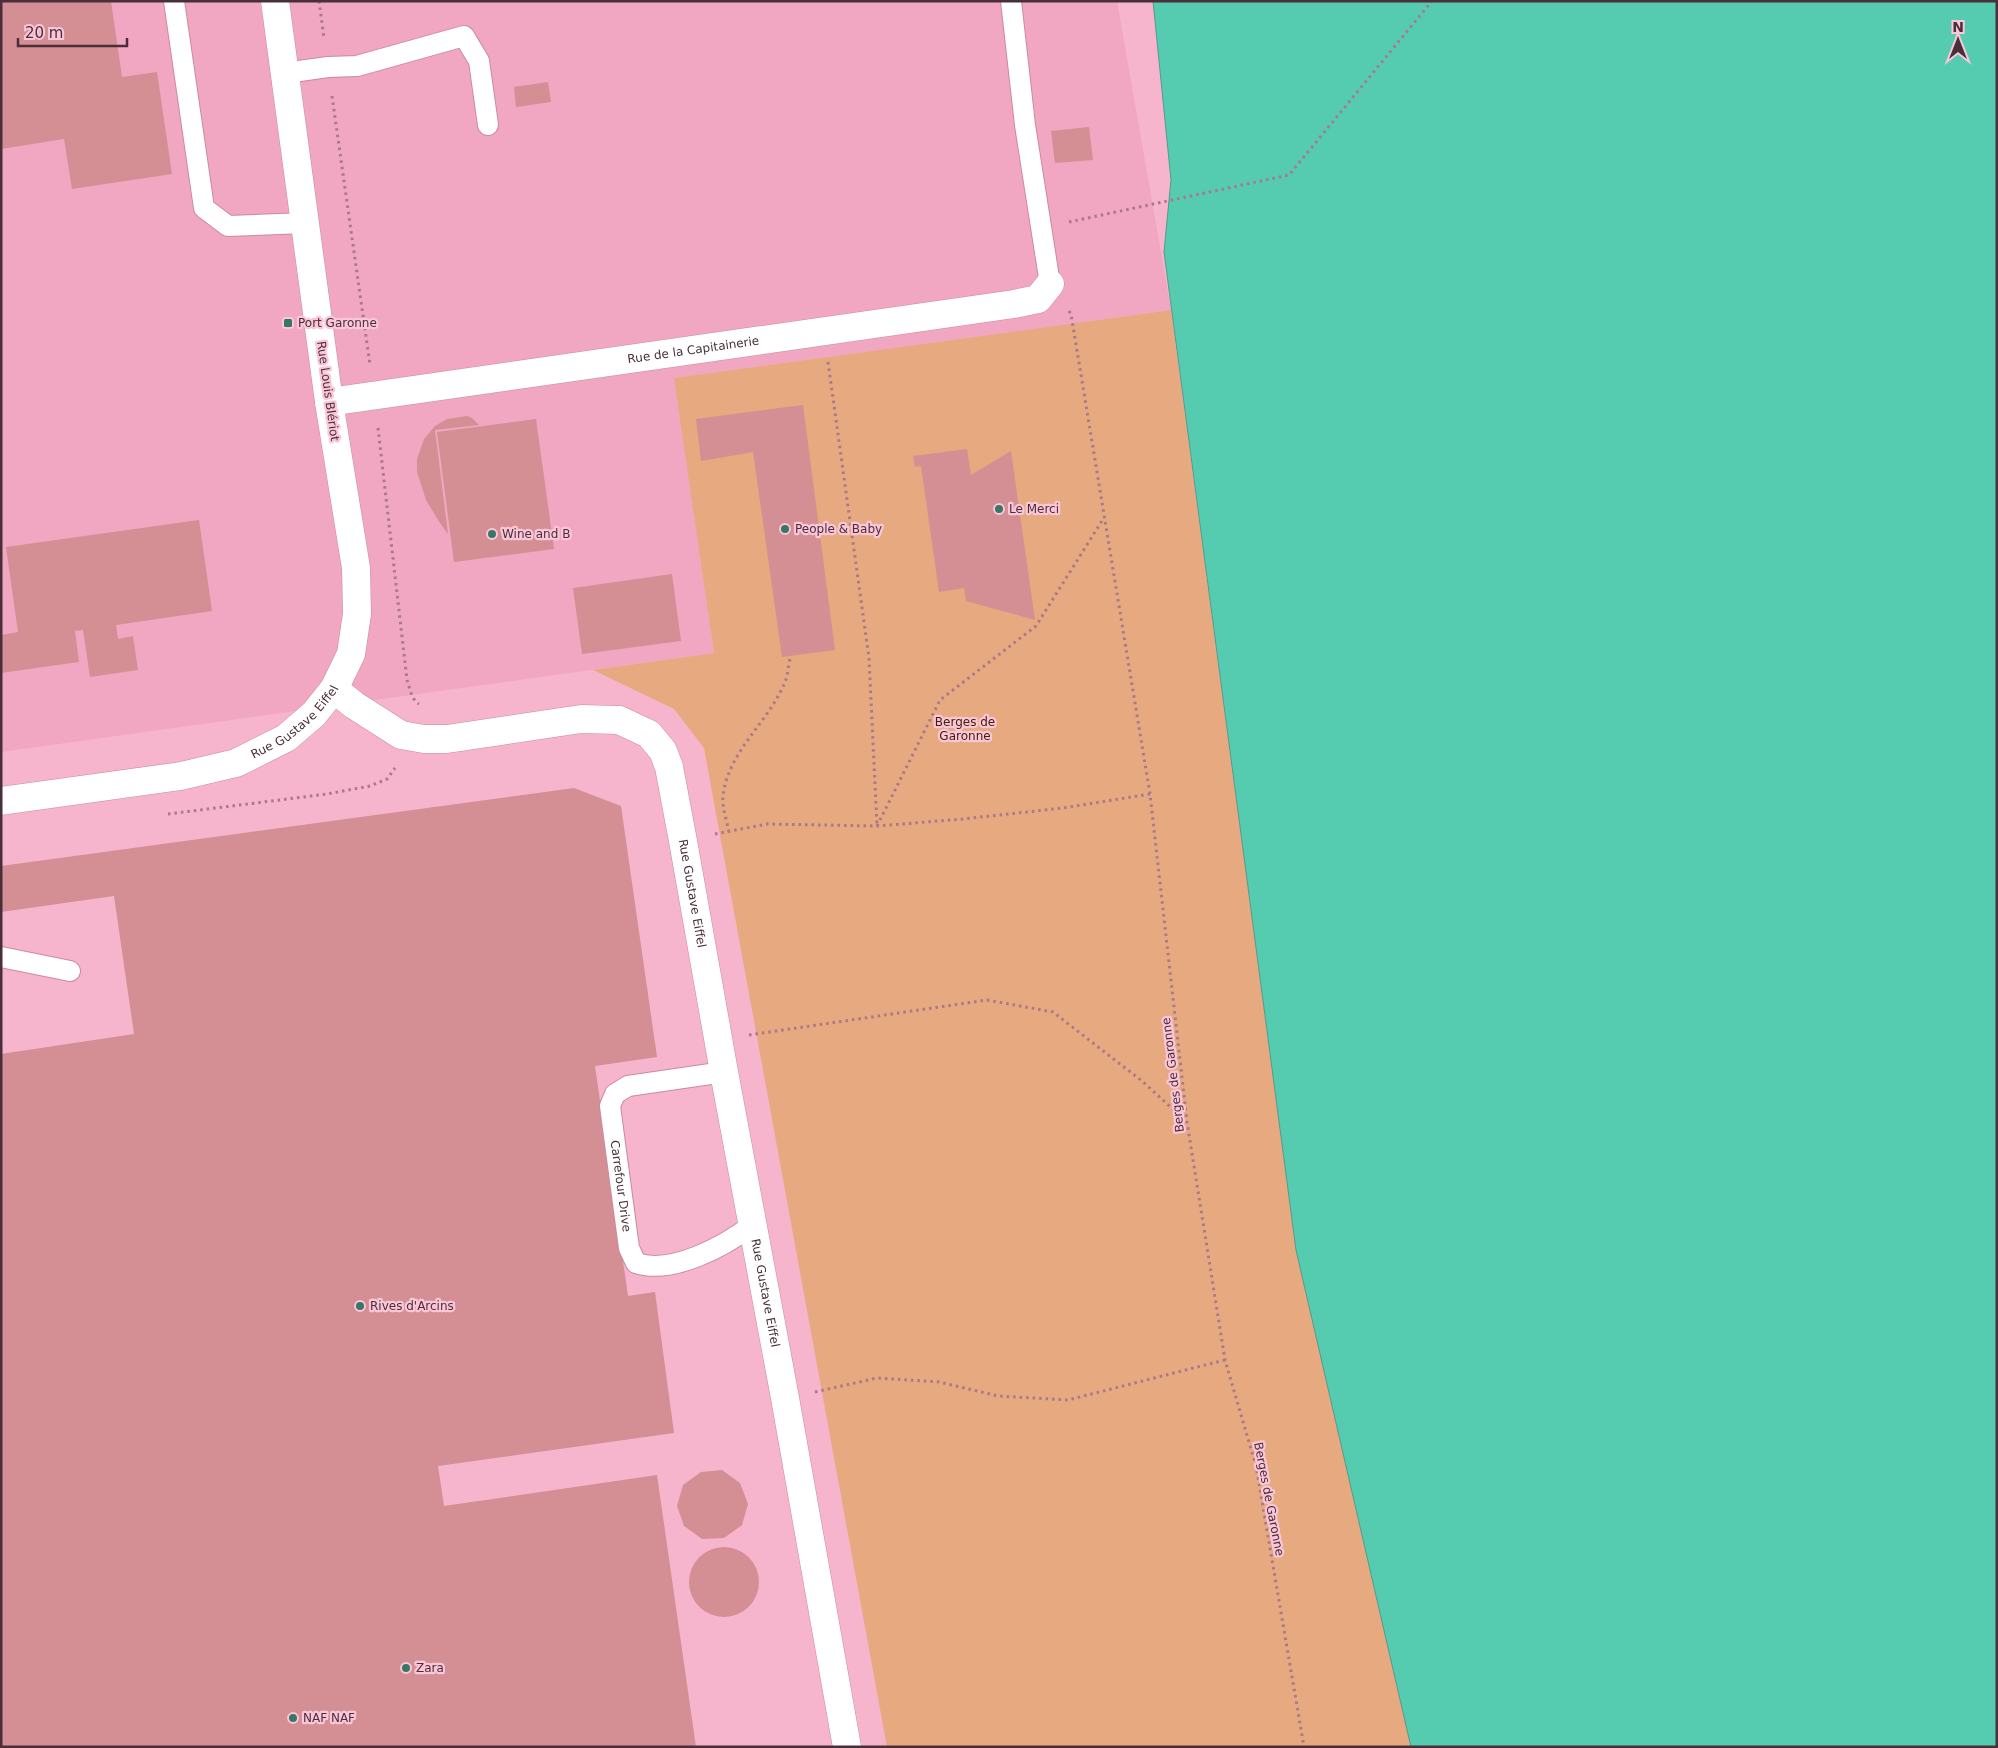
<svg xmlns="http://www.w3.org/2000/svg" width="1998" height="1748" font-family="'DejaVu Sans',sans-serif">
<rect width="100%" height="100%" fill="#f7b4cd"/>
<path fill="#f1a6c2" d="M1,1H1117L1171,310L675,378L714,653L1,752Z"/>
<path fill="#e7a97f" d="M1171,310L1296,1250L1411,1747H887L704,748L674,709L593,670L714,653L674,378Z"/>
<path fill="#55cbaf" stroke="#519c8c" d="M1153,1H1997V1747H1411L1296,1250L1164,252L1171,180Z"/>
<path fill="#d38f93" d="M1,1H111L122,77L157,72L172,174L72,189L64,139L1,149Z
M548,82L551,102L516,107L514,87Z
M1089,127L1093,160L1055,163L1051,131Z
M803,405L835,650L782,657L753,452L701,461L696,419Z
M467,416L472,418L479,425L435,430L448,534L440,523L426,500L417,472V459L424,439L435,426L447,419Z
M536,419L554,549L454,562L437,432Z
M967,449L971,475L1011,451L1035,620L966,601L964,588L939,592L921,466L915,467L913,456Z
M199,520L212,611L116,625L118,639L133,636L138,670L90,677L83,630L75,631L79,662L1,673V635L18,632L6,547Z
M672,574L681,641L582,654L573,588Z
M574,788L621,806L657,1057L595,1066L628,1296L655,1292L674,1433L438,1466L444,1506L657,1475L696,1747H1V1054L134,1034L114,896L1,912V866Z
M722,1470L740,1483L748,1504L742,1525L724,1538L702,1539L684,1526L677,1506L683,1485L701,1472Z
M689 1582a35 35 0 1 1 70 0a35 35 0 1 1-70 0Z"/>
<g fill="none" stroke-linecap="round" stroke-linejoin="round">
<defs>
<g id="lane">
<path d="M174,1L204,208L228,226L305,223"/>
<path d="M1011,1L1025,125L1050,284"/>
<path d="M285,73L328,67L357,66L464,36L479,61L488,125"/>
<path d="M1,957L70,971"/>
<path id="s1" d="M724,1072L628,1086L615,1094L610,1106L629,1248L636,1263C672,1275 725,1246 752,1225"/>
</g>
<g id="street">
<path id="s2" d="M329,402L1014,304L1038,299L1050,284"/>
<path id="s3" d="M334,689L354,705L401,735L424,739H447L581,719L619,720L649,734L663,751L669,767L683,841L724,1072L785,1398L847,1747"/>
</g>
<g id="secondary">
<path id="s4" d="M1,801L181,776L236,763L286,738L314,714L334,689L351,654L357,614L356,568L329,402L275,1"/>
</g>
</defs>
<use href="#lane" stroke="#ca8aa2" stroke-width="22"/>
<use href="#street" stroke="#ca8aa2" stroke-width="29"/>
<use href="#secondary" stroke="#ca8aa2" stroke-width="29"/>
<path stroke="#a9798b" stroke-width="3" stroke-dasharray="2.5 4" stroke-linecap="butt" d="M319,1L324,38
M332,96L370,365
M1069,222L1289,175L1432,1
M1069,311L1071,314L1150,794L1187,1122L1225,1360L1256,1466L1304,1747
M828,362L869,658L877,826
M378,428L407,680C410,688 411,699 419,704
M168,814L327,794L370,786L387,779L395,768
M877,826L940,700L1036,626L1105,516
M729,832C727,821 722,808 723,797C727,752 769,722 785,682C788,675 788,667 790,659
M715,834L767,824L877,826L963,819L1063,808L1150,794
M749,1035L987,1000L1053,1012L1142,1081L1187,1122
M815,1392L877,1378L939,1382L998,1396L1068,1400L1225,1360"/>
<use href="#lane" stroke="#fff" stroke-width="20"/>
<use href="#street" stroke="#fff" stroke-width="28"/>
<use href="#secondary" stroke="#fff" stroke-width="28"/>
</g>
<g fill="#367868" stroke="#fcc6d9" stroke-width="2">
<rect x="283" y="318" width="10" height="10" rx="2.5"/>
<circle cx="999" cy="509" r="5"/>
<circle cx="785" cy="529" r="5"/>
<circle cx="492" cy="534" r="5"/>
<circle cx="360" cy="1306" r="5"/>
<circle cx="406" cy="1668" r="5"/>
<circle cx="293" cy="1718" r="5"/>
</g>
<g text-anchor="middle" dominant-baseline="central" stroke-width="4.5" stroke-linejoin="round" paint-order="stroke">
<g font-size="12" fill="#492f39" stroke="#fcc6d9" text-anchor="start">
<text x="298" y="323">Port Garonne</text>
<text x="1009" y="509">Le Merci</text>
<text x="795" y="529">People &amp; Baby</text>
<text x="502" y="534">Wine and B</text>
<text x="370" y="1306">Rives d'Arcins</text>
<text x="416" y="1668">Zara</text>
<text x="303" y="1718">NAF NAF</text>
</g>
<g font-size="12" fill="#492f39" stroke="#fcc6d9">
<text stroke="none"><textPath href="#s2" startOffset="368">Rue de la Capitainerie</textPath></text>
<text transform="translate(328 391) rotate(82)">Rue Louis Blériot</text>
<text stroke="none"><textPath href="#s4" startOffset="311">Rue Gustave Eiffel</textPath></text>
<text stroke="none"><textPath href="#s3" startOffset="502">Rue Gustave Eiffel</textPath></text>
<text transform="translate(1173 1075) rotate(-97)">Berges de Garonne</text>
<text stroke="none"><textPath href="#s1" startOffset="206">Carrefour Drive</textPath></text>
<text stroke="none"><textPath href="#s3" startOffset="908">Rue Gustave Eiffel</textPath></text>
<text transform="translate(1269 1499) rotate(79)">Berges de Garonne</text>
</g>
<g font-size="12" fill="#40220b" stroke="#fcc6d9">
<text x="965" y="722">Berges de<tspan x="965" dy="14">Garonne</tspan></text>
</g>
</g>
<rect width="1998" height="1748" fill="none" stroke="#492f39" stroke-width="5"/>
<g transform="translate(1958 40)" stroke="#fcc6d9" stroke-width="4" paint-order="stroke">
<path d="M0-4L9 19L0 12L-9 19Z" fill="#492f39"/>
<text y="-8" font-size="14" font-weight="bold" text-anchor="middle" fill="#492f39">N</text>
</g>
<path d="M18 38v8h109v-8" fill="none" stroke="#492f39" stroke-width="2.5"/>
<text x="25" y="38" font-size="15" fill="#492f39" stroke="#fcc6d9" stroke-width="4" paint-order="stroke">20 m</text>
</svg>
